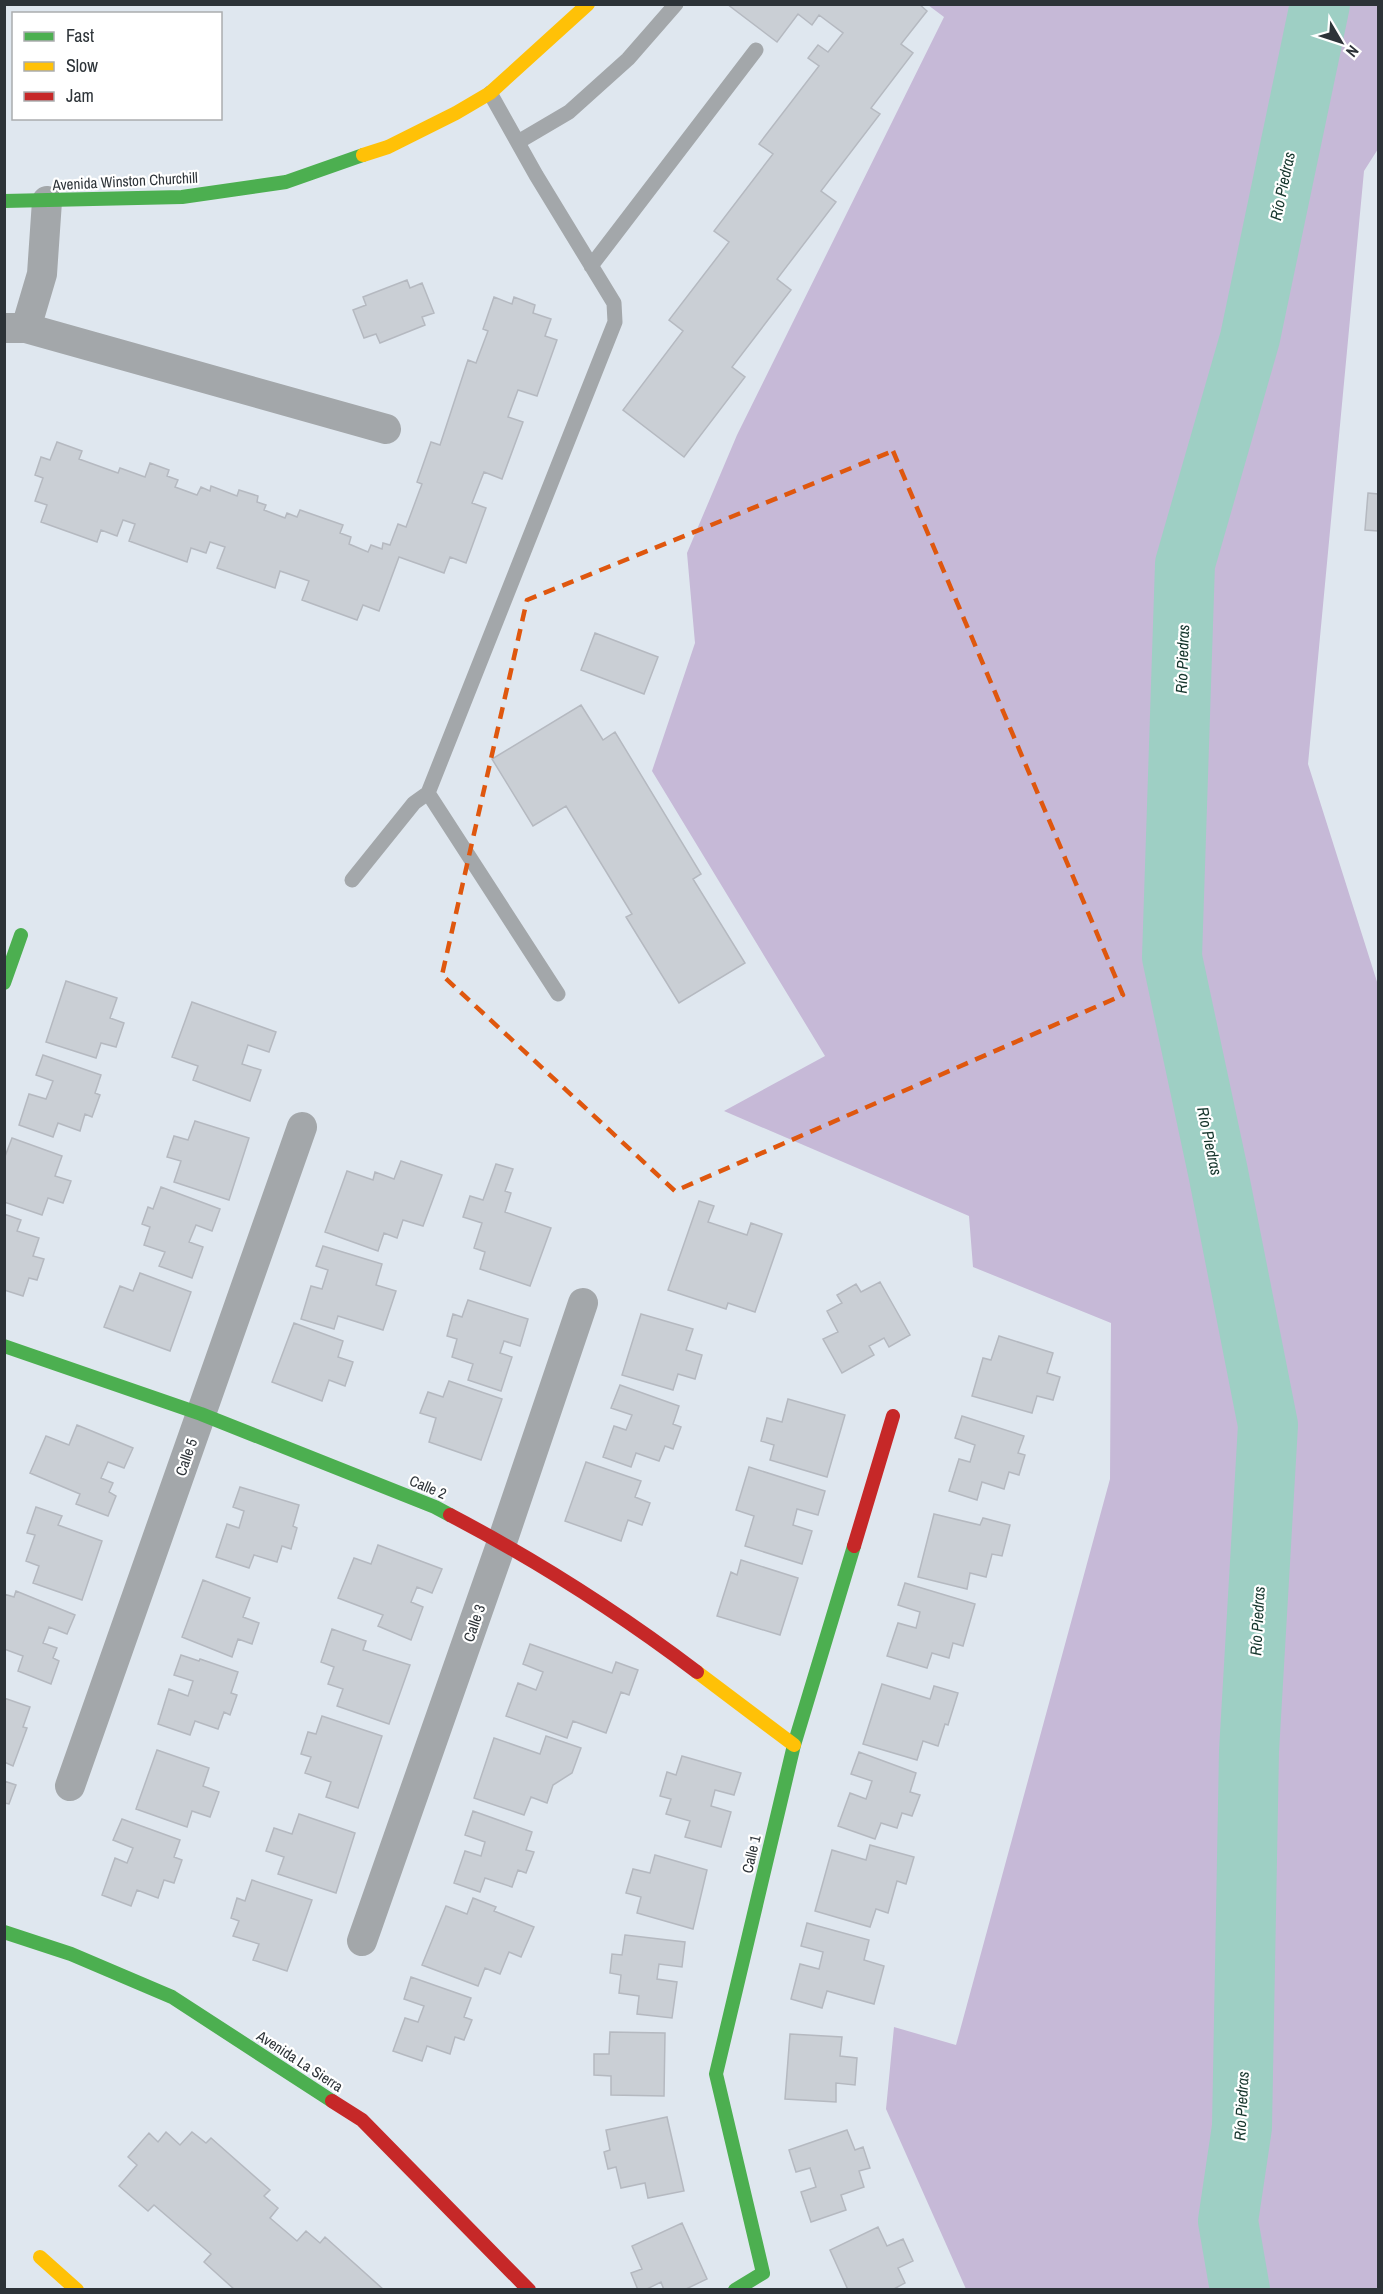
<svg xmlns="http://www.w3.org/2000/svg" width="1383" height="2294" font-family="'Archivo Narrow',sans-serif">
<rect width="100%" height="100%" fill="#dfe7ef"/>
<path fill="#c6b9d7" d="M928,5H1378V149L1364,171L1308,764L1378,985V2289H966L886,2109L894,2027L956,2045L1110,1479L1111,1323L973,1267L969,1216L724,1111L825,1056L652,771L695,643L687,553L737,435L944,17Z"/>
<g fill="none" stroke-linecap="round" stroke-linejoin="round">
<path stroke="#9ecfc4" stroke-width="60" d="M1240,2290L1228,2221L1242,2127L1249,1751L1268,1425L1218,1172L1172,957L1185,564L1250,338L1320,4"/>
</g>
<path fill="#cacfd5" stroke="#b5b9c0" stroke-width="1.5" d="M727,4H919L927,11L901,44L913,53L871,108L880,114L821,191L836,202L777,279L791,290L732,367L745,377L684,457L623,410L683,331L669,320L729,242L714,231L773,154L759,144L819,66L808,58L818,45L828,52L843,33L819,15L812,25L798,14L777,42Z
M407,280L410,288L422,283L434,313L422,317L425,325L380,343L376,334L364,338L353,310L366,305L363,297Z
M494,297L512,304L514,297L535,305L533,313L551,319L545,336L557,340L537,396L518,390L508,417L523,422L502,479L484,472L472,503L486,508L466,563L450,557L444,573L399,557L379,611L363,605L357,620L302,600L309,581L280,571L275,588L217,568L225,547L210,542L206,553L191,548L187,562L129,541L135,524L123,520L117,536L101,530L97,542L41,522L47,505L35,501L43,478L35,475L41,457L50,460L57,442L82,451L79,459L118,473L120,468L145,477L150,463L169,470L167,476L178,480L175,487L197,495L201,487L210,491L211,486L237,496L239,490L258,496L257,502L266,505L264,510L285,518L287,513L297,517L300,510L343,525L340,533L351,537L349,544L368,552L371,545L382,549L383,543L390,545L398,524L406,527L422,484L417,482L431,442L440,445L468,360L476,363L488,331L483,329Z
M1368,493L1378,494V531L1365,530Z
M595,633L658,657L644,694L581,670Z
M581,705L603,740L615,732L701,874L693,879L745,963L679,1003L626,917L632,914L566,806L533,826L492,759Z
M66,981L117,998L110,1018L124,1023L116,1047L101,1043L96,1058L46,1042Z
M192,1002L276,1032L269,1052L248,1045L242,1064L261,1070L250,1101L193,1080L198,1066L172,1057Z
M43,1055L101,1075L95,1093L100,1095L92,1117L85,1114L80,1131L58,1123L53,1137L19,1125L29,1094L46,1099L53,1081L36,1075Z
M195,1121L249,1138L229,1200L174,1182L181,1161L167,1157L174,1136L188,1140Z
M12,1138L62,1156L55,1176L71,1181L63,1203L48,1198L42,1215L4,1202V1159Z
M401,1161L442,1175L423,1226L403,1220L397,1238L384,1233L378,1251L325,1232L347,1171L373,1180L375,1172L394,1179Z
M496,1164L513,1169L505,1191L511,1193L505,1212L551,1228L530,1286L480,1269L485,1252L474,1248L482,1223L463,1217L470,1196L483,1200Z
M161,1187L220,1209L212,1231L196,1225L189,1242L203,1247L192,1278L159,1266L165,1252L144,1245L150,1227L142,1224L148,1207L153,1209Z
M699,1201L714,1206L708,1222L747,1235L751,1223L782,1234L755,1312L728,1303L726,1309L668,1290Z
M4,1214L21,1220L17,1231L39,1238L33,1256L44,1259L37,1280L29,1278L23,1296L4,1290Z
M323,1246L382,1264L376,1285L396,1291L383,1330L338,1316L334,1329L301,1319L311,1286L322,1289L328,1270L316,1266Z
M140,1273L191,1292L170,1351L104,1327L120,1286L133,1291Z
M880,1282L910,1335L889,1347L884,1338L869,1346L874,1355L842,1373L823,1339L838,1332L827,1311L842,1303L837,1295L856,1284L861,1292Z
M468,1300L528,1319L520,1346L504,1341L500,1353L512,1357L501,1391L468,1380L473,1364L452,1357L457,1339L447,1336L453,1314L462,1317Z
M641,1314L693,1329L686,1350L702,1355L695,1379L678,1374L673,1390L622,1375Z
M294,1323L343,1341L338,1357L353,1362L345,1386L329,1380L322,1401L272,1382Z
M999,1336L1053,1353L1047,1373L1060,1377L1053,1400L1037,1396L1032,1413L972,1396L983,1358L991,1360Z
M449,1381L502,1399L481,1460L429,1442L436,1418L420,1413L428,1392L443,1397Z
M620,1385L679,1406L673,1424L681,1427L673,1449L665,1446L659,1461L636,1453L631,1467L603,1457L614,1426L626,1430L632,1415L611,1408Z
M788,1399L845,1415L827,1477L770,1460L774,1445L761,1441L767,1418L782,1422Z
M962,1416L1024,1436L1018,1453L1025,1455L1019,1475L1009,1472L1004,1489L982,1482L977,1500L949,1491L959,1459L970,1462L975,1445L955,1438Z
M77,1425L133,1448L124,1468L108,1462L101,1478L113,1483L109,1492L116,1496L108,1516L76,1504L80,1494L30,1473L46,1436L69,1445Z
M586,1462L641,1481L635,1497L650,1503L642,1525L628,1520L621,1541L565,1521Z
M749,1467L825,1491L818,1515L797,1509L793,1525L812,1531L802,1564L745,1546L754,1516L736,1510Z
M240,1487L299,1505L293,1526L297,1528L291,1549L282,1546L277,1562L254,1555L249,1568L216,1557L227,1524L239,1528L244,1511L233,1507Z
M36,1507L62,1516L58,1525L102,1541L82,1600L33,1583L39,1566L26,1561L35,1535L27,1533Z
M934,1514L980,1525L983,1518L1010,1525L1002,1556L992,1554L986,1577L970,1573L967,1589L918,1577Z
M378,1545L442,1569L432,1593L417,1587L411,1602L423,1607L411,1640L378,1626L383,1615L338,1598L354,1558L371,1564Z
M741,1560L798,1578L780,1635L717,1616L731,1572L737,1575Z
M203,1580L250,1598L243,1617L259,1623L252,1644L238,1639L232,1657L182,1637Z
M905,1583L975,1604L963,1646L953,1643L949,1658L932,1653L927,1668L887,1656L898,1623L916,1628L920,1612L898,1605Z
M16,1591L75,1615L67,1634L49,1627L43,1643L57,1648L53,1658L59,1661L51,1684L18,1671L23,1656L4,1649V1594L14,1597Z
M332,1629L366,1641L363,1650L410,1665L389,1724L337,1706L343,1689L328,1684L334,1667L321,1662Z
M530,1644L612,1673L616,1662L638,1670L629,1695L621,1692L606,1733L573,1721L567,1738L506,1716L518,1683L536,1690L543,1672L523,1664Z
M181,1655L199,1661L200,1659L238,1672L231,1693L237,1695L230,1715L224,1712L218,1729L195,1721L190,1735L158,1724L169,1689L188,1696L193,1681L174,1675Z
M882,1684L930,1699L934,1686L958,1693L948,1725L945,1724L938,1746L923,1741L917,1760L863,1744Z
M4,1698L30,1707L23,1727L27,1728L13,1766L4,1762Z
M322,1716L382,1736L358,1808L326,1797L331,1782L305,1773L311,1757L301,1754L308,1732L316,1734Z
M546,1736L581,1748L572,1773L553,1785L547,1803L531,1797L524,1815L474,1798L494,1738L540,1754Z
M157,1750L209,1768L203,1786L219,1792L210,1817L192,1811L187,1827L136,1809Z
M859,1752L916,1773L910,1792L920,1795L912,1816L902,1813L897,1828L881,1823L875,1839L838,1826L850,1793L866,1799L872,1781L851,1774Z
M682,1756L741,1773L734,1795L715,1790L711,1806L731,1812L721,1847L685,1837L690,1821L666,1814L671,1799L660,1796L667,1772L676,1775Z
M4,1781L16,1785L9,1804L4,1803Z
M473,1811L532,1832L526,1850L534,1852L526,1873L518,1870L512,1887L485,1878L480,1892L454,1883L465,1851L481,1856L485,1842L465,1835Z
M299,1814L355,1833L336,1893L278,1874L284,1857L266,1851L274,1828L292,1834Z
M122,1819L180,1840L174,1857L182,1860L174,1883L164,1880L158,1898L137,1890L131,1906L102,1895L115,1858L127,1863L133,1848L113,1840Z
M870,1845L914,1857L906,1884L897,1881L888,1913L876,1909L870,1927L815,1911L832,1850L866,1860Z
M655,1855L707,1870L693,1929L637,1913L641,1897L626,1893L633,1869L650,1873Z
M252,1880L312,1900L287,1971L253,1960L259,1944L233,1936L239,1921L231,1918L237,1898L245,1901Z
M473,1898L496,1907L494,1911L534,1927L521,1957L509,1952L500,1974L485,1968L478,1986L422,1965L446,1906L467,1914Z
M807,1923L869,1940L864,1960L884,1966L874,2004L827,1991L822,2008L791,1999L800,1964L819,1969L823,1952L801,1946Z
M625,1935L685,1942L682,1967L659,1964L657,1979L677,1982L672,2018L637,2014L639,1996L619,1993L621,1975L610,1973L612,1954L622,1955Z
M411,1977L471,1998L464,2017L472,2020L464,2040L455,2037L450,2054L427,2046L422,2061L393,2051L405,2018L418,2022L424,2006L404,1999Z
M610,2032L665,2033L664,2096L611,2095V2076L594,2075V2054H609Z
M790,2034L842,2037L840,2056L857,2058L855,2085L836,2083V2102L785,2099Z
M667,2117L684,2191L648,2198L645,2183L621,2188L616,2167L608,2169L604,2152L610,2150L606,2130Z
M847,2130L855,2150L863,2147L870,2168L859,2171L864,2187L841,2195L846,2210L811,2222L801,2192L816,2187L810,2168L796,2172L789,2150Z
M166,2132L180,2145L192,2132L206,2143L211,2138L270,2190L264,2196L278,2208L270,2218L297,2241L306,2231L320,2243L325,2237L384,2290H235L204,2262L211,2254L154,2205L148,2211L119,2186L137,2165L128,2157L149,2133L158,2142Z
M682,2223L707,2279L684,2290H664L661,2282L645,2290H638L631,2273L642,2269L632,2246Z
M878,2227L887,2246L903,2239L913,2261L898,2268L905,2283L892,2290H848L830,2250Z"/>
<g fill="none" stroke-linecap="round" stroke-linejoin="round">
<path stroke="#a3a7aa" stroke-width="15" d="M518,142L569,112L628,59L676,4
M591,266L756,50
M428,793L558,994
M352,880L414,803L428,793L615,322L614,303L536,175L490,93"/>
<path stroke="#a3a7aa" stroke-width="30" d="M4,328H26L386,429
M26,328L42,274L47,201
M70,1786L302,1127
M362,1941L502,1542L583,1303"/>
<path stroke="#4caf50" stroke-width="14" d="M4,201L182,197L286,182L363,155
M4,983L21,935
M4,1346L201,1414L435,1507L450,1515
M4,1932L71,1954L172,1997L332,2101
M735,2290L763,2273L716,2074L794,1745L854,1546"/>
<path stroke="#ffc107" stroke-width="14" d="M363,155L388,147L456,113L490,93L588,4
M697,1672L794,1745
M40,2257L77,2290"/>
<path stroke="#c62828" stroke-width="14" d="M450,1515C536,1560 619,1613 697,1672
M854,1546L893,1416
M332,2101L362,2120L529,2290"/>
</g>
<path fill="none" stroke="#df570e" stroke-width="4.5" stroke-dasharray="12 8" stroke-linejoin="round" d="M893,451L1123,995L675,1191L442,975L527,600Z"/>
<g text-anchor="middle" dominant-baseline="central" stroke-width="4.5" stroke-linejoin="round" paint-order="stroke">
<g font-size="15" fill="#2d3338" stroke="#fff">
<text transform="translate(125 181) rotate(-3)">Avenida Winston Churchill</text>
<text transform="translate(186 1457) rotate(-71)">Calle 5</text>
<text transform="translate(428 1487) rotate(23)">Calle 2</text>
<text transform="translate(474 1623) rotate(-71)">Calle 3</text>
<text transform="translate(751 1854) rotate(-77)">Calle 1</text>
<text transform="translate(300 2061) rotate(33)">Avenida La Sierra</text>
</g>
<g font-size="16" font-style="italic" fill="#15352c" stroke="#fff">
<text transform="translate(1282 186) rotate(-78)">Río Piedras</text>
<text transform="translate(1182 659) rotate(-88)">Río Piedras</text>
<text transform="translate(1210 1141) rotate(78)">Río Piedras</text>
<text transform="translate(1257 1621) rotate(-87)">Río Piedras</text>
<text transform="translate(1241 2106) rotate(-87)">Río Piedras</text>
</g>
</g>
<rect width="1383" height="2294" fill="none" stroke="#2d3338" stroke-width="12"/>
<rect x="12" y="12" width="210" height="108" fill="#ffffff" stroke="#abadaf" stroke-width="1.5"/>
<rect x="24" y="32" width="30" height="9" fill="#4caf50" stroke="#abadaf" stroke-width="1.5"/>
<text x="66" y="42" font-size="18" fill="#2d3338">Fast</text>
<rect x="24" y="62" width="30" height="9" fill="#ffc107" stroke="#abadaf" stroke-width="1.5"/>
<text x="66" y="72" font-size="18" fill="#2d3338">Slow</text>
<rect x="24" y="92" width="30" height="9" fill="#c62828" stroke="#abadaf" stroke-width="1.5"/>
<text x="66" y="102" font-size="18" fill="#2d3338">Jam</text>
<g transform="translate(1341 42) rotate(129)" stroke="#ffffff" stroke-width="4.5" paint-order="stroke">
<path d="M0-4.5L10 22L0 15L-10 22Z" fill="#2d3338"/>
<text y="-9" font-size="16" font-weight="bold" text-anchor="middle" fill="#2d3338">N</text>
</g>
</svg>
